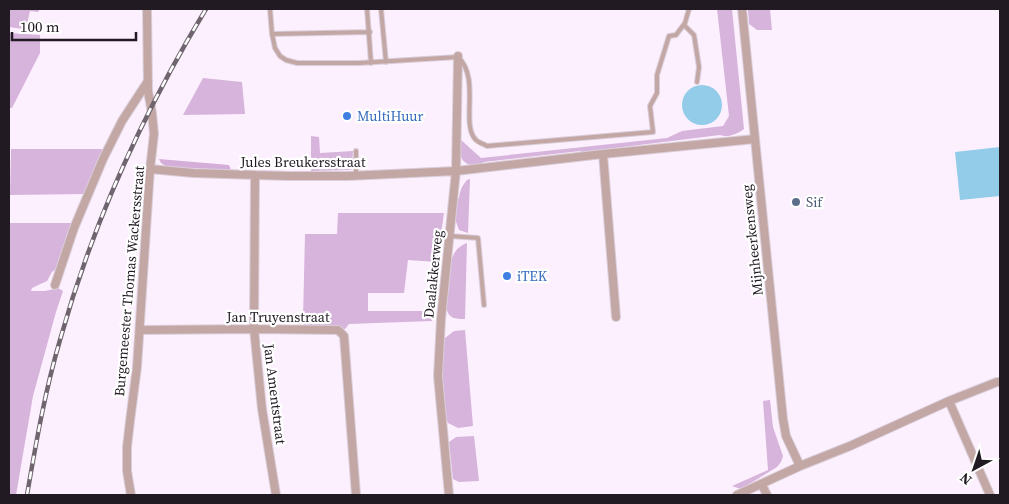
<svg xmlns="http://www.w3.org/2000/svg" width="1009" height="504" font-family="'Source Serif 4',serif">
<rect width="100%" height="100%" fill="#fdf0fe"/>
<path fill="#d7b4dc" d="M9,9H40L38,12L30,11L27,24L23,29L9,27Z
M717,9H732L744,129C737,134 728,138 720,135L599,150C592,154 588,155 580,151L484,162L478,166C459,165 459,155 460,139L481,158L667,138L682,131L723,126L729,116Z
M748,9H770L772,30H757L749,24Z
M9,33L40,35V53L12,108H9Z
M203,78L242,82L245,114L183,115Z
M311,136L319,137L320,153L353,151L352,166L351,170L311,171Z
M11,149H105L85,194L10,195Z
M470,179L468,233L459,230L455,219L457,198H459C460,190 462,186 467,180Z
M338,213H444L437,262L408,260L404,293H368V311H434L432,321L349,324L345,329H304L303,319L305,234H337Z
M9,223H72L56,269L52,272L47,281L32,288L31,291H45L58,288L63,291L56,312L33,396L16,495H9Z
M467,243L465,319C454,319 449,319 446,307C447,296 448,264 453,256C456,249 461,245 467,243Z
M465,330L473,426L458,428L448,423L444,416L440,374L441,345L445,338L454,331Z
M770,400L773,427L783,456L781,462L777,467L741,489L732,486L768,470L763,401Z
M474,436L479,481L459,482L453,479L449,442L456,437Z"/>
<path fill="#d4aed9" d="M159,159L229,165L231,170L167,167L161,163Z"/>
<path fill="#92cce9" d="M682 105a20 20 0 1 1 40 0a20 20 0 1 1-40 0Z
M1000,147V196L960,200L955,152Z"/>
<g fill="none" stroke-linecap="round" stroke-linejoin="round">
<defs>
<path id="service" d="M270,9L272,34L275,48L280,56L286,60L297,63H359L458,57C481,78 460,125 476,140C479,143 484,144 487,146L653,132L650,106L657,93V75L669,36L676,35L685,23L689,9
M367,9L371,63
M381,9L386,62
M684,25L694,35L699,67L697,82
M272,34L370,32
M356,175V151
M450,236L478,238L484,305"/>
<path id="minor" d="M742,9L783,419L786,436L800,466
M603,154L616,317
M150,169L193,173L289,176H348L456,171L603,154L755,139
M255,175L254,329L262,409L276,495
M55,285L74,228L103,159L122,121L148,81
M140,330L254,329L338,330L344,336L356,495
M949,401L990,495
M762,485L767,495
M131,495L127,471V447L130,421L137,367L150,169L154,134L152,113L148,91L147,9
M449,495L438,376L441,319L456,171L458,56
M737,495L800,466L850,446L949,401L997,382H1000"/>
</defs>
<use href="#service" stroke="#dacedb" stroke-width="6"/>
<use href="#minor" stroke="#dacedb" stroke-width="10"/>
<use href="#service" stroke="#c3a7a4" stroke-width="4"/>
<use href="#minor" stroke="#c3a7a4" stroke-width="8"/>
<defs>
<path id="rail" d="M27,495C36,443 45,391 60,340C93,222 143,113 206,9"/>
</defs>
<use href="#rail" stroke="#6e656f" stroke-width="4.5"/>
<use href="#rail" stroke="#fff" stroke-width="2.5" stroke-dasharray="8" stroke-linecap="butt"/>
</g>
<g fill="#3f7fe0" stroke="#fff" stroke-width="2">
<circle cx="347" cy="116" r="5"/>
<circle cx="507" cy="276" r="5"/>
</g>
<circle fill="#5c6f8a" stroke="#fff" stroke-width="2" cx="796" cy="202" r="5"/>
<g text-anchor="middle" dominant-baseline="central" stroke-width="4.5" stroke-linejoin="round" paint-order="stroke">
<g font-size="14" fill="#366cbe" stroke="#fff" text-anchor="start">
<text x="357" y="116">MultiHuur</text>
<text x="517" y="276">iTEK</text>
</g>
<g font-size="14" fill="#211a22" stroke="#fff">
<text x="303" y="162">Jules Breukersstraat</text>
<text transform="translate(752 240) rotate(-96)">Mijnheerkensweg</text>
<text transform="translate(433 274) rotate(-84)">Daalakkerweg</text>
<text transform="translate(129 281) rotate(-85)">Burgemeester Thomas Wackersstraat</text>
<text x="278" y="317">Jan Truyenstraat</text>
<text transform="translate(275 394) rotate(83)">Jan Amentstraat</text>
</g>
<g font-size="14" fill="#4e5e75" stroke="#fff" text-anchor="start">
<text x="806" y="202">Sif</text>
</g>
</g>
<rect width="1009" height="504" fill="none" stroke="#211a22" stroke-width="20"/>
<g transform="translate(974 469) rotate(220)" stroke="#ffffff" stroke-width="4" paint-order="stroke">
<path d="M0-4L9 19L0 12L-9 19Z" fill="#211a22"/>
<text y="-8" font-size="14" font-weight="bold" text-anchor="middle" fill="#211a22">N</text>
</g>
<path d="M12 32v8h124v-8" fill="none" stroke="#211a22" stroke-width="2.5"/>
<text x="20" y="32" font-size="15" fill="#211a22" stroke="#ffffff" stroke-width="4" paint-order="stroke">100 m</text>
</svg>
